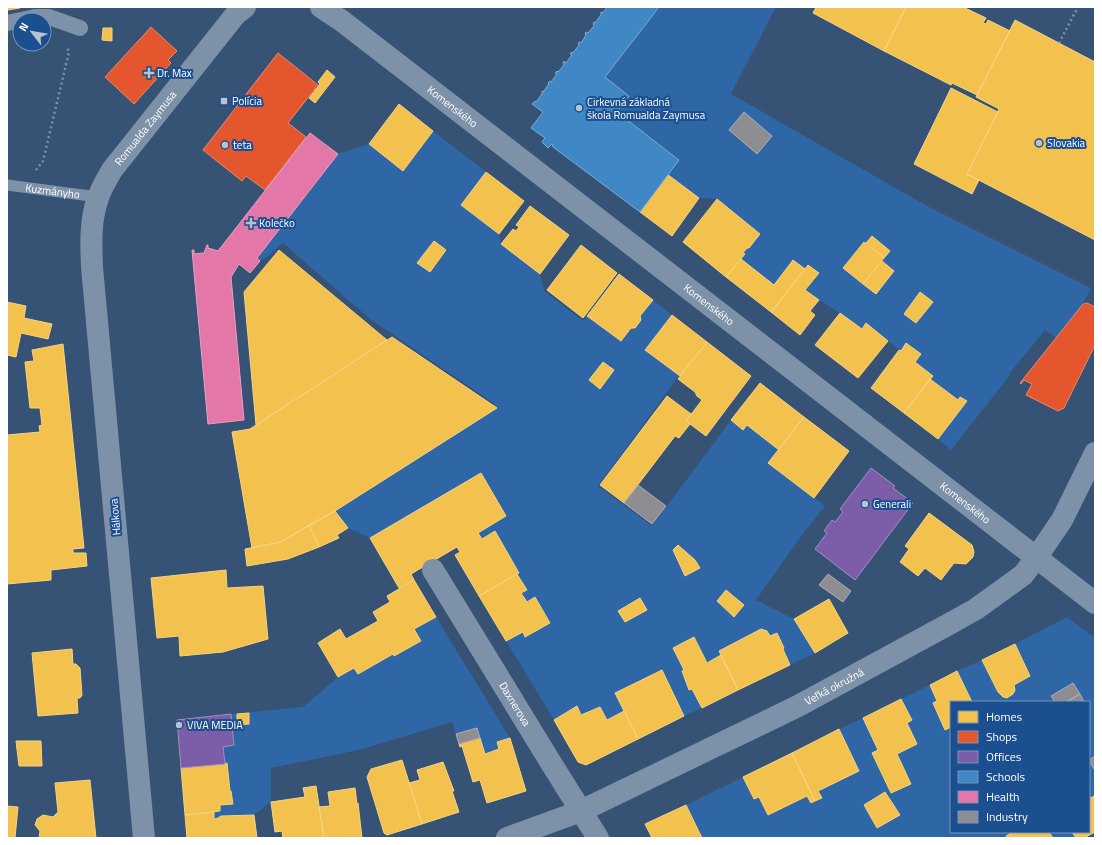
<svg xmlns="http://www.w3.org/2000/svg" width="1102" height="845" font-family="'Titillium Web',sans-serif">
<rect width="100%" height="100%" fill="#365274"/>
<path fill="#2f66a5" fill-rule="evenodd" d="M659,7H776L731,94L927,206L1091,288L1083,304L1056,338L1045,330L1009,374L1010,375L951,450L938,439L966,401L960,397L958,400L930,379L932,375L915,362L920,354L907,343L901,351L866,324L862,329L840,313L819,300L805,290L819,273L809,265L805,269L793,260L774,285L741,259L745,254L743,253L747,248H749L760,234L717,199L699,198L667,174L679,159L617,112L629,95L605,77ZM872,236L890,251L882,261L894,272L876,294L844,268L864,242L866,243Z
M433,131L486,172L461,205L499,234L501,244L540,274L544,291L583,321L587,316L621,341L631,328H635L640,316L653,300L672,315L645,350L679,376L598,486L652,526L731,420L743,430L747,425L779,450L769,463L825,506L802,535L756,600L794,619L815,653L790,665L783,649L784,648L777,633L770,636L767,631L762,629L719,651L721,655L707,663L694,637L673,648L684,670L686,680V681L689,690L692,689L702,708L684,716L661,670L615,693L624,711L607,720L600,707L581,715L577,706L554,720L506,641L523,632L526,637L550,623L535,597L527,602L521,593L527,590L517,574L519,573L495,532L482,539L478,533L506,516L481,474L370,538L348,528L335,511L368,491L367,489L495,404L370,319L283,243L267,257L260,261L257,258L338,154L369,144L403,171Z
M436,617L510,738L497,742L499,749L485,754L477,728L456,734L452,722L359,750L271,768V802L254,815L221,816L218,818L214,819V812L220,811V805L233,803L231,791H230L227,764H225L223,747L234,745L231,714L303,707L338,677L354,668L358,674L393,654L394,656L421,641L414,629Z
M1067,617L1095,638V756L1089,759V702H972L957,671L982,660L998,692L1003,697C1012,699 1016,692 1014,685L1030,676L1015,644Z
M930,685L937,701L933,704L945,729L951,727V832H1013L1006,836L1007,838H702L686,805L743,777L754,799L759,797L768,815L807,796L811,803L822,798L818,791L850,751L839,729L863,718L878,750L872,753L891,793L911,784L897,754L917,744L907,723L912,720L901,699Z
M1089,760L1095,771V795L1091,798L1089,795Z
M1049,832H1072L1076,838H1053Z"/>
<path fill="#f2c14e" stroke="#f6d483" d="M7,7H20V8L8,10Z
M816,7H906L884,51L813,13Z
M906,7H963L986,18L983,23L986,24L988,20L1010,31L977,95L952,83L951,85L884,51Z
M1015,20L1095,62V240L967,174L999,109L976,97Z
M103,28H112V41L102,40Z
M327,70L335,77L315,103L309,98L320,84L318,82Z
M951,88L998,112L967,174L979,180L972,194L914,164Z
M399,104L433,131L403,171L369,144Z
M486,172L524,201L499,234L461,205Z
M667,174L699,198L672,236L640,212Z
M717,199L760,234L749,248H747L743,253L745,254L726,277L683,242Z
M530,206L569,235L540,274L501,244L513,229L516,231L519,227L516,225Z
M872,236L890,251L884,258L866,243Z
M434,241L446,250L430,272L417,263Z
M864,242L884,258L863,284L843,268Z
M581,245L617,273L583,318L547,290Z
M279,250L387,340L256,425L244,292Z
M741,259L774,285L793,260L805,269L771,312L726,277Z
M882,261L894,271L876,294L863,284Z
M808,265L819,273L805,290L819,300L810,311L815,315L800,335L771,312Z
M619,274L653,300L640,316L641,320L635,328H631L621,341L587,316Z
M920,292L933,302L916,323L904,314Z
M7,302L26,306L24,318L52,324L48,339L21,333L16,357L7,355Z
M840,313L862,329L866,323L888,341L858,378L815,345Z
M672,315L707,342L680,376L645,350Z
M392,337L497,408L335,511L281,542L252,548L232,432L250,429Z
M707,342L751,376L706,436L686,421L702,400L697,396L695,392L678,379Z
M906,343L921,354L915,362L933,376L904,413L871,388L899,350L901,351Z
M63,344L84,548L73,549V553H86L87,566L51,570V580L7,584V435L40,432L39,426L42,425L40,408H30L25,362L34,361L32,350Z
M603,362L614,370L600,389L589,380Z
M930,379L958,400L960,397L967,401L938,439L904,413Z
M760,383L804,417L779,450L747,425L743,430L731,420Z
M667,396L691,414L686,421L690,424L679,438L675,436L624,503L600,485Z
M804,417L849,451L814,498L768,463Z
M481,473L506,516L478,533L482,539L495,531L519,573L479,596L455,555L460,552L457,547L411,574L414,580L399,588L370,538Z
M335,511L348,528L337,535L339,538L319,547L309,525Z
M929,513L972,545L974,552L973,557L966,564L954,563L941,580L925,568L918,576L900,562L909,549L905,546Z
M309,525L319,547L288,559L247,566L245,549L281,542Z
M678,545L695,560L700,568L685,576L673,550Z
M226,570L227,588L263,586L268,639L223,652L180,656L179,636L157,638L151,578Z
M517,574L527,590L521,593L527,602L535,597L550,623L525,637L523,632L506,641L479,596Z
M414,580L436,617L414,629L421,641L394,656L393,654L358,674L354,668L338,677L318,643L340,629L346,639L378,621L373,612L390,602L387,596Z
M726,590L744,605L734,617L717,601Z
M640,598L647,610L625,622L618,611Z
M829,599L848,633L815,653L794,619Z
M761,629L767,631L770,636L777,633L784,648L783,649L790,665L738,690L719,651Z
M694,637L707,663L721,655L738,690L702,708L692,689L689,690L682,671L684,670L673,648Z
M1015,644L1030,676L1014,685L1015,690L1013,694L1007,698L1003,697L998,692L982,660Z
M72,649L73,664H76L80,668L82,695L80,698H77L78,713L38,716L32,653Z
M662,670L684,716L638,739L615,693Z
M957,671L972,702H951V727L945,730L933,703L937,701L930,685Z
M901,699L912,720L907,723L917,744L897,754L911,784L891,793L872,753L878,750L863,718Z
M577,706L581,715L600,707L607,720L624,711L638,739L586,765L578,762L554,720Z
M249,713V724L237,725V714Z
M839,729L859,771L818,791L822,798L815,801L792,753Z
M480,738L485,754L499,749L497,742L510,738L526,791L487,803L480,780L473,782L462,746L460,747L459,744Z
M16,741H41L42,766H19Z
M792,753L815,801L811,803L807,796L768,815L759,797L754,799L743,777Z
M402,760L422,824L387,835L384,833L367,777L371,769Z
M443,762L454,791H452L459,812L422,824L409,783L420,780L417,770Z
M227,763L230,791H231L233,804L220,805V811L185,815L181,768Z
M90,780L96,838H39L40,831L35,825L37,819L43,815L53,817L58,812L55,783Z
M316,786L324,838H283L282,831L275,832L271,802L305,797L303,788Z
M355,788L357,804L358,803L362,838H324L319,807L330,806L328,792Z
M885,792L900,815L877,828L864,805Z
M1089,795L1091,798L1095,795V832L1084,838H1076L1072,832H1089Z
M686,805L702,838H652L645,824Z
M7,806L18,807L15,838H7Z
M214,812V819L218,818L221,816L254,815L257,838H187L185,815Z
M1013,832H1049L1053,838H1007L1006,836Z"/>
<path fill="#e4572e" stroke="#ec896d" d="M151,27L177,51L168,60L171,63L134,104L105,77Z
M278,53L318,85L288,123L306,137L265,190L246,176L242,181L203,150Z
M1087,303L1095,307V345L1064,408L1058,411L1026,395L1032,384L1024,380L1021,384L1020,383L1083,304Z"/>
<path fill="#7b5ea7" stroke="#a38ec1" d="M871,468L895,486L893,488L913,503L855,580L815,549L827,533L824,531L832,520L835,522L843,512L840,509Z
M231,714L234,745L223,747L225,764L181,768L177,720Z"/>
<path fill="#3f88c5" stroke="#79acd6" d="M607,7H659L605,77L629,96L617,112L679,160L640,212L553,147L552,144L548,148L542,142L545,138L531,128L543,112L532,104L535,101L536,102L542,94V91L543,92L549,84L548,83L550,81L551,82L557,74L555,73L557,71L558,72L564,65L563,63L564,61L566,63L572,55L570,54L572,52L573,53L579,45L578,44L579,42L581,43L586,35L585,34L586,32L588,33L594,26L593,24L594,22L595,23L601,15V12L603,13Z"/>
<path fill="#e377a8" stroke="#eba0c2" d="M310,133L338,154L257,258L260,261L250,273L239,264L231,277L244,420L208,424L192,250H194V254L204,253L207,245H208V248L218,251Z"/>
<path fill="#8d8d92" stroke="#afafb3" d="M744,112L772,136L757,154L729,130Z
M638,485L666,506L652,524L624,503Z
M828,574L851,591L843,602L819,585Z
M1073,683L1080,694L1066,702H1055L1051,696Z
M1080,694L1084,702H1066Z
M477,728L480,738L459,744L456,734Z
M1095,756V771L1089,760Z"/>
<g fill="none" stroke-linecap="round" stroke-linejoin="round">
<path stroke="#7d92a8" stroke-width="2.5" stroke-dasharray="2 3" stroke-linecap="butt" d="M1059,43L1078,7
M36,170L43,161L69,52L67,47"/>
<path stroke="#7d92a8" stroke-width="11" id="s1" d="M7,185L98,197"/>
<path stroke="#7d92a8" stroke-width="16" d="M7,23L35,17H49L80,28"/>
<g stroke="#7d92a8" stroke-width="22">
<path id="s2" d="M321,7L342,21L1095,603"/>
<path id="s3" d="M433,570L551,763L598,838"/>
<path id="s4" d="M144,838L92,267C91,244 90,220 98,198C101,188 107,179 112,170L236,14L245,7"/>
<path id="s5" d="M507,838L581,811L798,706L951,623L976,609L1023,575L1036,558L1062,520L1095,453"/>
</g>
</g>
<g fill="#b9c2ce" stroke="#1b4f8f" stroke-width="1.5">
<path d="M147 67h4v4h4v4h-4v4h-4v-4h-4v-4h4z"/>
<rect x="220" y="97" width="8" height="8" rx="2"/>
<circle cx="579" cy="108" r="4"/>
<circle cx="1039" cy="143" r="4"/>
<circle cx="225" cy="145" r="4"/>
<path d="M249 217h4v4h4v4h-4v4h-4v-4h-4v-4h4z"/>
<circle cx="865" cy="504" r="4"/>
<circle cx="179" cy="725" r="4"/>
</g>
<g text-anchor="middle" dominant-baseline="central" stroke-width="4" stroke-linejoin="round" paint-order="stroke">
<g font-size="11" fill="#fff" stroke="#1b4f8f" text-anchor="start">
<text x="157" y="73">Dr. Max</text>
<text x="232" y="101">Polícia</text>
<text x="587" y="102">Cirkevná základná<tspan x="587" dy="13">škola Romualda Zaymusa</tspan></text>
<text x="1047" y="143">Slovakia</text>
<text x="233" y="145">teta</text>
<text x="259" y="223">Kolečko</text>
<text x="873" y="504">Generali</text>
<text x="187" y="725">VIVA MEDIA</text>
</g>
<g font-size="11" fill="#fff" stroke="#1b4f8f">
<text stroke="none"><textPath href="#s2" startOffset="165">Komenského</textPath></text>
<text stroke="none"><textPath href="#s4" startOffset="728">Romualda Zaymusa</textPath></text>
<text stroke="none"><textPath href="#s1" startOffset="46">Kuzmányho</textPath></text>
<text stroke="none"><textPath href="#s2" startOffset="489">Komenského</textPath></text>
<text stroke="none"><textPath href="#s2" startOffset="813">Komenského</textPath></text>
<text transform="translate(115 517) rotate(-95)">Hálkova</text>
<text stroke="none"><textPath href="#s5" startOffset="361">Veľká okružná</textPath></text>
<text stroke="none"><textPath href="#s3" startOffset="157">Daxnerova</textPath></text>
</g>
</g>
<rect width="1102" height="845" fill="none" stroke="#ffffff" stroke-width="16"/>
<rect x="950" y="701" width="140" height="132" fill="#1b4f8f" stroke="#7695bc"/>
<rect x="958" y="711" width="20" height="12" fill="#f2c14e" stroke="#7695bc"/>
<text x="986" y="721" font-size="12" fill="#ffffff">Homes</text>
<rect x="958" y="731" width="20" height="12" fill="#e4572e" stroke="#7695bc"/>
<text x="986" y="741" font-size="12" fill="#ffffff">Shops</text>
<rect x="958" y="751" width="20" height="12" fill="#7b5ea7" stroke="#7695bc"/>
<text x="986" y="761" font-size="12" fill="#ffffff">Offices</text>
<rect x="958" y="771" width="20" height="12" fill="#3f88c5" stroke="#7695bc"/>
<text x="986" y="781" font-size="12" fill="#ffffff">Schools</text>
<rect x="958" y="791" width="20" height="12" fill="#e377a8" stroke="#7695bc"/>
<text x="986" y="801" font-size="12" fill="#ffffff">Health</text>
<rect x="958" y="811" width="20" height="12" fill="#8d8d92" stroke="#7695bc"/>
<text x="986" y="821" font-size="12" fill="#ffffff">Industry</text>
<g transform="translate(32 32) rotate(301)"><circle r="19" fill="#1b4f8f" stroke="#7695bc"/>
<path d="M0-3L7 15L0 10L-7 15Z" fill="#b9c2ce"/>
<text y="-6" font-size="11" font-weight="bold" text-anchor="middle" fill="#ffffff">N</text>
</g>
</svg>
